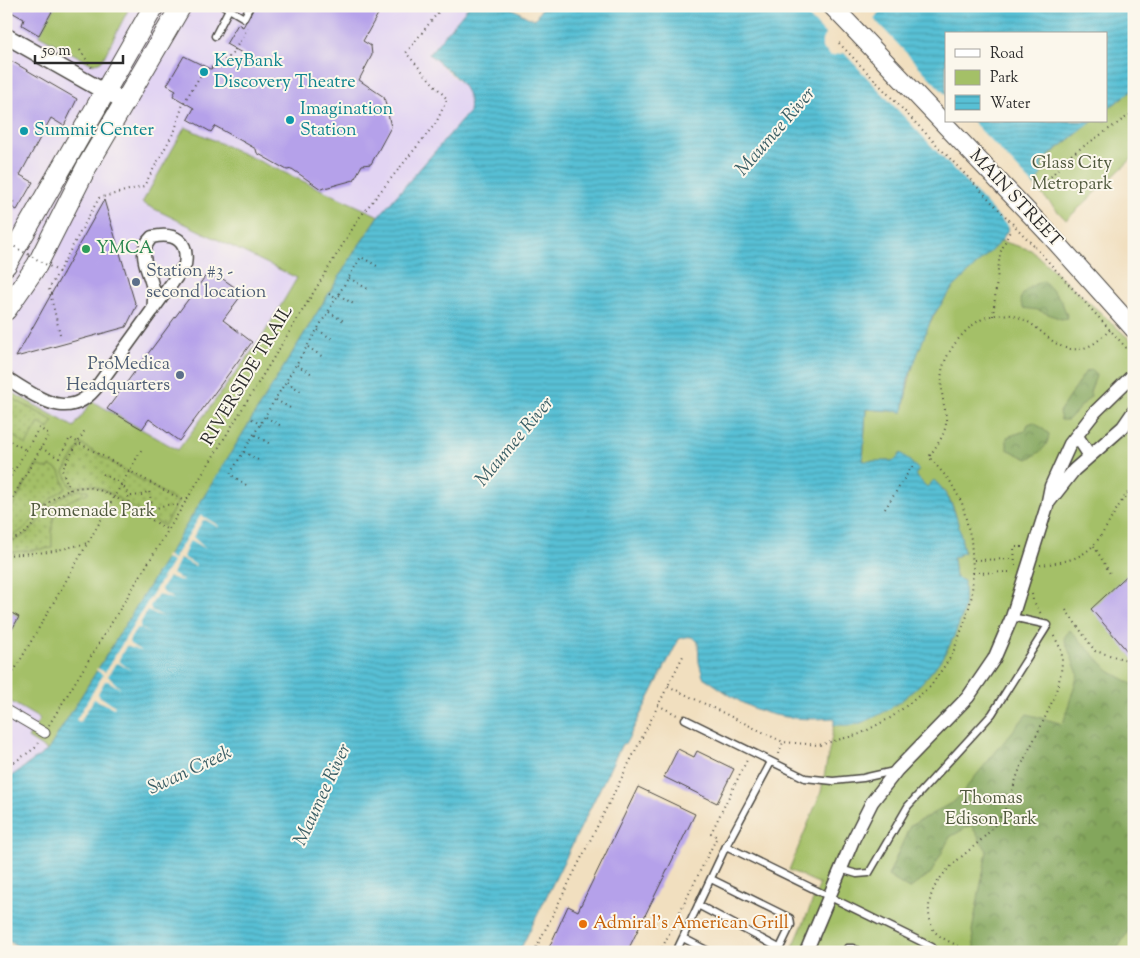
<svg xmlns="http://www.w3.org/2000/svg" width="1140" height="958" font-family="'Sorts Mill Goudy',serif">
<defs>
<pattern id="forest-crowns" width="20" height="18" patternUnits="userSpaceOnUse" patternTransform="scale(1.25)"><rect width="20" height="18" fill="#83a65c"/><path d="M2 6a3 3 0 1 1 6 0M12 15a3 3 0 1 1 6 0" fill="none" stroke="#6b874c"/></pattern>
<pattern id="garden-dots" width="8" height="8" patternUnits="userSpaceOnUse" patternTransform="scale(1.25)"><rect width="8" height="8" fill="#a4c067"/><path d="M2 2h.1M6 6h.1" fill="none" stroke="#869c55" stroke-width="1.8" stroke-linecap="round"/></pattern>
<pattern id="water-rules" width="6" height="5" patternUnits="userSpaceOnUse" patternTransform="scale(1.25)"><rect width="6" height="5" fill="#58c0d5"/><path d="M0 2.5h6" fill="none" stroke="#499cad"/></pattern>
</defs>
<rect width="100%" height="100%" fill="#fbf7ec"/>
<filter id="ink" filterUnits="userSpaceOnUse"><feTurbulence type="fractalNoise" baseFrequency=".02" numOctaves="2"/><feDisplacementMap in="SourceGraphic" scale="10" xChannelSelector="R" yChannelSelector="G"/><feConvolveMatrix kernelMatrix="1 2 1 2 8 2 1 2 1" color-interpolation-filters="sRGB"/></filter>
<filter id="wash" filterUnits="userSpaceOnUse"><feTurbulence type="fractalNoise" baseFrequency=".0096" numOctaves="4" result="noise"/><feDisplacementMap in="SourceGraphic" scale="20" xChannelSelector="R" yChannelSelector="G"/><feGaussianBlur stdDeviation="1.12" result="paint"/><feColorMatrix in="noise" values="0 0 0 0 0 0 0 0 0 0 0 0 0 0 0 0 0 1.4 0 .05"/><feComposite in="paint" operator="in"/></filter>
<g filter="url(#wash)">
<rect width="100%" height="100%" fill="#f1dfbf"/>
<path fill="#e2d4f3" d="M6,6H469L429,54L467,89L471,102L469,112L379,216L355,251L48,751L6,780Z"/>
<path fill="#a4c067" stroke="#687649" d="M55,6H121L128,10L102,61L92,64L39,35Z
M1134,89V157L1066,220L1034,186L1041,176V162L1093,121H1106V110Z
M185,127L379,216L355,251L48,751L28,738L40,719L6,699L10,692L6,689V640L19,617L6,610V389L74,427L92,401L178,450L261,339L297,278L142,203Z
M1001,241L1031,250L1134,343V952H791L820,884L789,870L821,792L834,725L859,724L955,577L953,558L964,552L954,509L945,490L927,487L914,475L918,470L901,454L894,461L863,462L866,409L903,412C910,368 923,324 952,289C966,272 985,257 1001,241Z"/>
<path fill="url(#forest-crowns)" stroke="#576844" d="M1044,281L1061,300L1068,318L1061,319L1038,310L1023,308L1020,300C1023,291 1034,283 1044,281Z
M1093,370L1096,376L1090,392L1091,396L1068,420H1061L1059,412L1086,371Z
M1034,422L1049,434C1048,448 1039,453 1028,459L1007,449V437L1025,431L1028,424Z
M1070,630L1109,671L1134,685V922L1115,952H975L972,931L987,851L971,825L950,837L931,873L909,889L888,876L910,826L955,801L1027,714L1063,724L1078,674L1064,638Z"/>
<path fill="url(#garden-dots)" stroke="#687649" d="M6,395L54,421L49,429L39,423L26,445L6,431Z
M81,444L178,502L164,526L106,491L91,485L71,487L64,472Z
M36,465L48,469L50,466L60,471L66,489C40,500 34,531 6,538V522L9,513Z
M78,490H88V493C53,506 51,511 52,548L6,553V543C44,535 40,499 78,490Z"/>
<path fill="url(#water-rules)" stroke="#427680" d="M469,6H509L527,17L535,19L543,6H1134V89L1106,110V34H946V121H1093L1042,161L1041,176L1001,241L953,288L932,317L908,379L903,412L866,409L863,461H894L901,453L919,470L915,475L927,487L934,480C955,499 959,525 964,552L953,558L955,577L964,581C964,589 965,599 964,607C953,659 909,705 861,723C853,726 842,725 834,725V718C806,720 779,719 753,708C736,701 719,687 703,677L699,662L698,642C692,635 688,636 679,639L626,743L622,744L519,952H27V950L6,940V780L48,750L355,251L379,216L469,112C474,86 447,70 429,54Z"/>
<path fill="#f1dfbf" d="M799,6H879V12L874,19L946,95V121H972L1036,188L1011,230L844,53L831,56L822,48V40L826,35Z
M201,515L219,526L218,527L206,520H203L193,537L206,549L193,541L189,542L183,557L196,565L195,566L182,559H179L172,574L185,582L169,577L161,589L162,592L175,600L158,594L150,606L151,610L164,617L147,611L140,624V627L153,636L140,628L136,629L129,641L130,644L143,652L126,646L119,659L120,662L132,671L118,663L115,664L108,676L121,689L108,681H105L98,693L99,696L115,706L114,708L94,699L80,722L76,720L103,675L96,670L97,668L105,672L172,562L165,558L166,555L173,559Z"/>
<g id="blocks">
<path fill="#b5a1ea" d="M6,6H55L39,35L22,25L24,19L6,9Z
M255,6H365L378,14L363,41L371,46L372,55L359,80L384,97L391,127L371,164L362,165L354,180L321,189L292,169L287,170L257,153L256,149L215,126L211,132L188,119L194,108L173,96L176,90L167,85L184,56L210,69L251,58L226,44L238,24L243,27Z
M6,58L77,99L64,126L51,118L41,136L20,175L33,182L17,210L6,204Z
M104,200L135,303L137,305L126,327L16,357Z
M210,270L243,293L223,320L252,342L179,441L149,419L142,429L107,409Z
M1134,569V659L1091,609Z
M6,610L19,617L6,640Z
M678,749L694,757L697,751L734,769L717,803L664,777Z
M638,787L695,814L627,952H547L568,906L578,911Z"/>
</g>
</g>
<g filter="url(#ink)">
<use href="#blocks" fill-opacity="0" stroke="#494641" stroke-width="1"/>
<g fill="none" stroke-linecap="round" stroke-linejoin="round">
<defs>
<path id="service" d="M224,6L244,18L250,6
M215,36L229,9
M685,719L805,778L833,781L863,778L894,771
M726,846L932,947L930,952
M840,869L857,874L869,873L908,806L992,714L1048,625L1012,617
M711,879L790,918L791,925L778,952
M698,905L779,948
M683,938L710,952
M676,952L726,846L771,762
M845,952L847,948H853L861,952"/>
<path id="pedestrian" d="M6,710L45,733"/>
<path id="minor" d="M6,378C39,397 69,425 99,384L185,265C189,241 175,232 152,237C135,253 150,271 153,289C155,296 154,303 153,310
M1077,436L1090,456
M1049,502L1074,470L1123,427L1134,411
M806,952L853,840L872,802L897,770L968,697L994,659L1012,617L1047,506L1051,486L1070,444L1095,412L1134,374"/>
<path id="tertiary" d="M6,36L105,92L126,101"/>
<path id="secondary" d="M832,6L855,30
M1048,233L1134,329"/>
<path id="primary" d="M6,265L154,6
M6,310L37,265L86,168L181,6"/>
</defs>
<use href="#service" stroke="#494641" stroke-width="9"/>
<use href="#pedestrian" stroke="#494641" stroke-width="11"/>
<use href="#minor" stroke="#494641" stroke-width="15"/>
<use href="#tertiary" stroke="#494641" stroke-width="18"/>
<use href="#secondary" stroke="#494641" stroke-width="20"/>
<use href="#primary" stroke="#494641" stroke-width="22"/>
<path stroke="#494641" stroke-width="2" stroke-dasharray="1 4" stroke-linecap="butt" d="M80,50L92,68
M1041,188L1068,157L1134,112
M6,196L14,201L6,216
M1035,247L1130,352V362
M349,278L368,289
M329,294L337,299
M339,295L355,305
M329,312L345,322
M993,316L1000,253L1011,229
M318,330L334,340
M60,334L49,289L99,198L144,186L175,130L183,104L202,73L231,56L249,26
M308,347L323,357
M297,365L312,374
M287,382L302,392
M276,400L292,409
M266,417L281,426
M252,419L261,425
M255,435L270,444
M6,439L26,450
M41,448L59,458L70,438L184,501
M244,452L260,461
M6,469H14
M103,474C119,483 131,486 128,507
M6,485L39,428L49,434L6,509
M246,485L230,474L361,257L377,266
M70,490L62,470L85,430
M131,496L141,495L149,491L153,509
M885,509L913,465
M147,518C156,505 166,503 181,506
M6,541C33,534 30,525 45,507C55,494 77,484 93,488C117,495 146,517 168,530
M1094,546L1111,575
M6,555L49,552L88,543
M974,560L1014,559
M1015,565L1014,547H1022
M1040,565C1087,560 1093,551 1115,512C1120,504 1126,493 1134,487
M973,573L1013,572
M1032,594L1033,600L1041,614
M1066,610L1095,651L1134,662
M6,685L143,447
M668,686L783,742L819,745L860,734L892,717L930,687L952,655L967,616L972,595L973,568L971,539L962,503L950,481L929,457C936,446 944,437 946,424C947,413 942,401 942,390C941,383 941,373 943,367C948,348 969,323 987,317C1039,301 1047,364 1089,346C1097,343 1104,335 1110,330
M658,705L679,716
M49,725L359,218L436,123L447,99L406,53L443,6
M779,754L783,742
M6,768L35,748L39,741
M534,952L683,656
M660,952L717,837L711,833L748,758
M972,952C960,946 944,941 935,932C931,927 930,920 929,914C926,872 973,854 994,826C1012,803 1011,788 1022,764C1035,735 1068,684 1061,650C1059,645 1055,638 1052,633
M1133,952L1134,950"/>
<use href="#service" stroke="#fff" stroke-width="6"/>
<use href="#pedestrian" stroke="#fff" stroke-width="9"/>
<use href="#minor" stroke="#fff" stroke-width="12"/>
<use href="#tertiary" stroke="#fff" stroke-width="15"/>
<use href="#secondary" stroke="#fff" stroke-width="18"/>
<use href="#primary" stroke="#fff" stroke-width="20"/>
<defs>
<path id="secondary-bridge" d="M855,30L1048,233"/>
</defs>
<use href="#secondary-bridge" stroke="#494641" stroke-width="20" stroke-linecap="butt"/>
<path stroke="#494641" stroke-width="2" stroke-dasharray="1 4" stroke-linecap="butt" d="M839,43L1035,247
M6,242L63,274"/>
<use href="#secondary-bridge" stroke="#fff" stroke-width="18"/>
</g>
</g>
<g fill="#0f9aa8" stroke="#fbf7ec" stroke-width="2">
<circle cx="204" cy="72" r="5"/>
<circle cx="290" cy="120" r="5"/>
<circle cx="24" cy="131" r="5"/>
</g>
<circle fill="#2e9e5b" stroke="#fbf7ec" stroke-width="2" cx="86" cy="249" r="5"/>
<g fill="#5c6f8a" stroke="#fbf7ec" stroke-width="2">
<circle cx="136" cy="282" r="5"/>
<circle cx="180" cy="375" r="5"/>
</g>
<circle fill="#e8710a" stroke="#fbf7ec" stroke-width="2" cx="583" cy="924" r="5"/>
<g text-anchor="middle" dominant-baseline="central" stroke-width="4" stroke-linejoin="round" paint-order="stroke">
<g font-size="18" fill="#0d838f" stroke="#fbf7ec" text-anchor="start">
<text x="214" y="62">KeyBank<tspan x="214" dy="21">Discovery Theatre</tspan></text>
<text x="300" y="110">Imagination<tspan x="300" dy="21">Station</tspan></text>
<text x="34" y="131">Summit Center</text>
</g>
<g font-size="18" fill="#4f583d" stroke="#fbf7ec">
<text x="1072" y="164">Glass City<tspan x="1072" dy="21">Metropark</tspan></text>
<text x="93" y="512">Promenade Park</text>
<text x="991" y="799">Thomas<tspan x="991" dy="21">Edison Park</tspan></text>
</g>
<g font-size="18" fill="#2b2b2b" stroke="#fbf7ec">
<text transform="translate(1015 199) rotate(47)">MAIN STREET</text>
<text transform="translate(248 376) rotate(-59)">RIVERSIDE TRAIL</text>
</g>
<g font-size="18" fill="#27864d" stroke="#fbf7ec" text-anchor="start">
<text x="96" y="249">YMCA</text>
</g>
<g font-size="18" fill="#4e5e75" stroke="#fbf7ec" text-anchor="start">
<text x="146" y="272">Station #3 -<tspan x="146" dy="21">second location</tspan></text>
<text x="170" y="365" text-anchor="end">ProMedica<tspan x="170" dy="21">Headquarters</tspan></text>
</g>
<g font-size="18" fill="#c56008" stroke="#fbf7ec" text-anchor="start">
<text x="593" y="924">Admiral's American Grill</text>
</g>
<g font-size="19" font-style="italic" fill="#3b5f66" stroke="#fbf7ec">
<text transform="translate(776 132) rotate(-49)">Maumee River</text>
<text transform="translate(515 442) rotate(-50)">Maumee River</text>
<text transform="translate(190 771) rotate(-25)">Swan Creek</text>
<text transform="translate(323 795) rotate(-65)">Maumee River</text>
</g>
</g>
<rect width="1140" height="958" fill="none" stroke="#fbf7ec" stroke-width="25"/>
<rect x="945" y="32" width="162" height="90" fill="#fbf7ec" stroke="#a8a59f"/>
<rect x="955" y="49" width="25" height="8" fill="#ffffff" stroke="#a8a59f"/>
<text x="990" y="58" font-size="15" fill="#2b2b2b">Road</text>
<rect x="955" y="70" width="25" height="15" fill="#a4c067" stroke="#a8a59f"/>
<text x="990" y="82" font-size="15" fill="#2b2b2b">Park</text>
<rect x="955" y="95" width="25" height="15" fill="url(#water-rules)" stroke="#a8a59f"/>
<text x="990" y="108" font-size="15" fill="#2b2b2b">Water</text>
<path d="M35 55v8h88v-8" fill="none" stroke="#2b2b2b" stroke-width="2.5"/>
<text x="42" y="55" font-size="15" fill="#2b2b2b" stroke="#fbf7ec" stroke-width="4" paint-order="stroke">50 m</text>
</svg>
